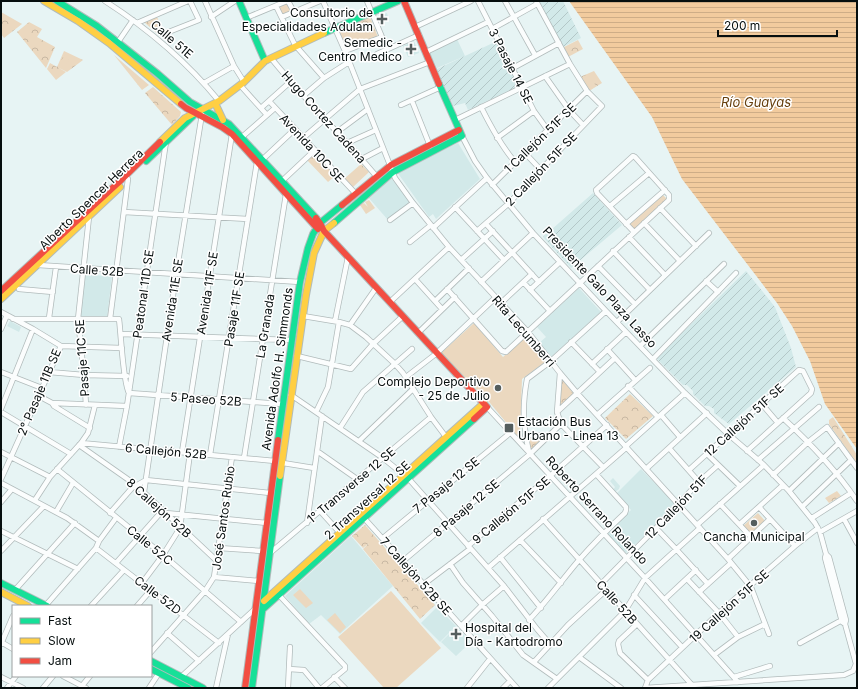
<svg xmlns="http://www.w3.org/2000/svg" width="858" height="689" font-family="Inter,sans-serif">
<defs>
<pattern id="industrial-furrows" width="10" height="10" patternUnits="userSpaceOnUse"><rect width="10" height="10" fill="#d2e9e9"/><path d="M-1 1l2-2M0 10L10 0M9 11l2-2" fill="none" stroke="#b3c7c7"/></pattern>
<pattern id="park-crowns" width="20" height="18" patternUnits="userSpaceOnUse"><rect width="20" height="18" fill="#ebd8bf"/><path d="M2 6a3 3 0 1 1 6 0M12 15a3 3 0 1 1 6 0" fill="none" stroke="#c8b8a3"/></pattern>
<pattern id="water-rules" width="6" height="5" patternUnits="userSpaceOnUse"><rect width="6" height="5" fill="#f2cb9e"/><path d="M0 2.5h6" fill="none" stroke="#cead87"/></pattern>
</defs>
<rect width="100%" height="100%" fill="#e7f4f4"/>
<path fill="#d2e9e9" d="M387,13L389,20L378,25L375,17Z
M457,39L465,56L437,68L429,51Z
M414,41L419,53L408,57L403,46Z
M458,143L480,179L436,219L433,214L429,217L397,172Z
M391,178L411,202L388,220L368,197Z
M85,275L112,276L107,318L80,316Z
M579,288L601,312L551,357L539,343L546,337L537,327Z
M10,321L21,327L19,332L7,326Z
M641,469L676,505L626,553L607,534L631,510L616,494Z
M613,478L620,486L619,489L615,492L613,490L615,487L610,481Z
M351,536L393,586L340,634L321,615L309,624L285,596Z
M437,607L456,626L440,642L421,623Z
M456,627L471,642L456,656L441,642Z"/>
<path fill="url(#industrial-furrows)" d="M539,1H563L581,38L563,47Z
M495,42L519,86L468,110L465,103L453,106L437,69Z
M593,193L622,225L571,268L543,237Z
M746,271L775,307L791,348L796,367L729,424L714,413V409L709,406H705L693,394V391L687,385H683L656,358Z"/>
<path fill="url(#park-crowns)" d="M287,1L294,12L282,17L276,6Z
M1,12L22,24L4,38L1,34Z
M157,17L165,35L161,37L144,22Z
M370,17L378,37L346,49L338,30Z
M29,22L42,29L37,37L55,47L46,68L17,32Z
M578,40L583,49L568,57L564,47Z
M64,51L83,60L67,72L57,67Z
M114,55L149,85L142,90Z
M50,63L66,72L56,80L47,69Z
M594,71L602,83L589,91L580,77Z
M153,87L181,112L180,116L172,125L145,93Z
M315,153L335,176L328,182L307,160Z
M361,164L369,172L352,188L344,179Z
M662,194L668,200L635,230L628,224Z
M561,378L574,394L559,407Z
M630,394L653,416L626,439L605,418Z
M833,417L857,455V464L829,424V420Z
M528,438L540,439L541,440L530,450Z
M837,491L841,496L829,503L825,498Z
M365,525L435,605L420,619L363,549L369,543L363,548L352,536Z"/>
<path fill="#ebd8bf" d="M366,23L369,28L356,33L354,27L360,25L361,27L360,25Z
M371,29L375,38L358,44L355,35Z
M65,54L70,57L65,68L59,65Z
M588,74L596,86L589,91L581,78Z
M361,166L367,172L356,183L349,176Z
M369,200L375,208L366,214L360,205L364,203L368,207L365,202Z
M649,206L655,211L643,222L638,216Z
M474,323L503,357L525,337L545,362L522,379L520,435L518,437L490,403L441,353Z
M758,513L765,521L751,534L743,526Z
M300,589L313,603L306,608L293,595Z
M391,591L441,648L396,688H384L338,637Z
M335,613L346,627L340,633L327,620Z"/>
<path fill="url(#water-rules)" d="M569,1H857V449L825,404L810,361L792,326L777,303L682,179L652,117Z"/>
<g fill="none" stroke-linecap="round" stroke-linejoin="round">
<defs>
<path id="street" d="M105,1C147,28 187,62 219,101
M205,1L234,66L244,82
M288,1L294,12
M323,1L345,51L395,178L413,203L449,247L528,332L560,373L577,393L728,559L751,587L769,634
M478,1L534,111L547,129
M505,1L535,55
M276,6L295,45L324,78
M211,17L235,1
M282,17L320,1
M246,18L287,1
M137,23L188,1
M415,27L471,1
M492,29L537,4
M166,33L199,20L190,1
M118,42L133,20
M345,51L382,37L367,1
M426,52L488,22
M377,54L419,35
M271,58C304,99 343,136 377,177
M513,68L559,43
M545,76L569,110L583,125
M204,83L234,66
M240,85L267,115
M303,96L324,78L349,62
M269,101L356,194
M412,101L430,146
M401,105L441,87
M481,107C491,127 501,146 515,162
M261,108L290,82
M455,120L570,64
M337,132L368,109
M462,136L475,161L487,178L533,233L606,311L685,393L728,434L764,465L789,491L815,523L820,532L826,554L829,557L846,620L845,624L856,664L853,671L844,675L645,688
M242,137L275,108
M303,138L360,89L430,62
M497,138L534,111
M347,143L376,130
M525,153L541,170
M362,159L383,148
M262,160L295,129
M282,181L315,150
M492,185L587,91
M610,206L649,173
M455,207L504,260
M660,208L696,246
M124,212L248,219
M390,220L413,203
M644,223L680,261
M486,224L539,282
M626,224L665,190
M433,228L487,178
M477,231L508,204L602,106L587,91L570,64L536,1
M629,237L665,275
M410,242L431,225
M613,251L650,290
M461,260L493,231
M38,265L300,282
M598,266L635,304
M415,279L442,309
M706,281L718,292
M481,282L533,233
M524,283L550,311
M19,289L53,292
M447,289L502,351L506,352L669,200V195L635,157L633,156L596,190L597,193L634,232
M530,290L560,262
M435,301L469,268
M390,302L449,247
M501,303L532,274
M1,312L33,329L61,346L122,348
M303,316L339,322L350,325L366,337L395,364L403,373L431,417L446,437
M49,318L56,267
M13,319H119C121,334 123,383 129,393L282,404
M110,319L128,179
M335,321L348,257
M617,322L709,233
M350,325L376,288
M1,329L7,315
M418,333L455,297
M121,334L292,340
M571,342L600,372
M640,346L724,264
M607,349L635,380
M297,356L351,369L373,344L403,316
M653,359L736,273
M592,364L626,332
M1,372L42,388
M49,372L84,375L127,376
M406,377L437,353L495,298
M628,386L658,417
M291,395L383,458L404,475
M39,396L52,403L54,406L90,428
M52,403L127,406
M761,403L778,423
M86,405L84,375L78,319L89,217
M487,407L645,578L738,682
M1,409L33,329
M1,412L71,454
M316,412L328,387L339,322
M557,412L560,373
M597,415L650,368
M661,415L680,437
M783,418C810,443 836,470 857,501
M561,424L603,467
M340,428L363,392L412,349
M525,435H549
M359,441L413,389
M81,443L275,461
M79,445L136,485L217,561
M626,446L685,393
M119,447L127,406L166,142
M669,448L699,482
M317,451L357,479
M1,452L50,477
M182,452L232,134
M529,452C523,425 522,406 527,379L551,361L606,311
M707,454L740,486
M210,455L257,162
M244,458L286,194
M758,460L819,407
M283,463L314,468
M57,469L163,555L241,622
M646,469L707,413
M689,470L799,370L803,371L812,389L811,393L747,451
M773,475L808,442L827,427L857,468
M408,478L504,586L537,629L550,644
M1,479L61,346
M1,483L67,518L99,541
M789,491L839,443
M144,492L176,275L202,114
M35,500L50,477L81,443L88,433L95,405
M1,502L12,489
M720,504L751,537
M759,507L795,546
M802,507L851,460
M56,512L73,483
M321,512L340,533
M110,513L132,488L146,480L270,493
M166,513L267,523
M364,518L517,688
M812,518L851,493
M543,519L692,685
M844,519L857,543
M307,523L322,416
M740,524L783,485
M697,525L764,465
M656,528L676,549L708,584
M1,531L78,569
M820,532L857,511
M383,538L510,433
M520,540L561,583
M468,546L550,476L607,425
M96,548L219,643
M219,548L263,551
M1,551L44,506
M270,553L431,417
M826,554L825,558L842,622L845,624
M500,557L541,608
M728,559L770,519
M403,561L530,454L561,424L557,412L615,358
M116,563L163,510
M450,564L463,583L492,616L523,655L557,679
M488,568L627,447
M214,577L259,581
M687,579L719,613L738,637
M142,583L163,555L180,528L190,453
M424,584L470,549
M601,584L656,528L699,482L718,465
M15,590L75,523
M699,592L731,563
M278,594L345,666V669L322,688
M634,595L682,647
M665,599L696,570
M46,605L96,548L99,541L116,518
M91,606L124,570
M137,606L151,590
M529,620C547,601 562,580 579,560C594,543 609,528 625,513L626,510V507L596,474
M637,624L619,641L618,644L620,653L648,680
M461,626L482,605L504,586
M167,633L199,661
M1,642L13,649
M800,643L842,620
M1,644L13,616
M151,652L205,591L214,577L232,457
M714,655L738,637L765,624
M579,657L621,688
M534,662L568,625L606,590
M289,669L304,670L319,688
M63,676L86,688
M1,677L23,688
M181,677L255,609
M334,677L345,688
M734,677L770,666
M81,687L90,676
M7,688L16,676
M43,688L53,676
M149,688L159,673
M216,688L228,634
M288,688L290,647
M467,688L490,659
M503,688L510,681
M548,688L625,611L645,578L700,528
M645,688L648,680L719,613L795,546L818,528"/>
<path id="fast" d="M57,1L97,26L158,74L190,102L229,124L316,218
M239,1L265,61
M324,33L398,1
M146,161L193,116
M334,223L393,172L462,136L439,84
M278,440L300,282L308,248L313,234L320,223L342,205
M1,583L47,606
M263,609L474,419
M151,661L203,688
M151,669L188,688
M252,688L280,476"/>
<path id="slow" d="M44,1L78,21L109,43L181,104
M215,103L223,120
M160,142L185,118L219,101L244,82L265,61L324,33
M1,299L120,187
M280,476L306,295L314,253L324,231L334,223
M1,592L28,606
M264,601L484,403"/>
<path id="jam" d="M404,1L439,84
M181,104L186,108L222,127L232,134L318,229
M342,205L391,165L459,130
M316,218L320,223L324,231L487,407L474,419
M1,291L118,183L160,142
M245,688L278,440"/>
</defs>
<use href="#street" stroke="#b1bbbb" stroke-width="6"/>
<use href="#fast" stroke="#b1bbbb" stroke-width="8"/>
<use href="#slow" stroke="#b1bbbb" stroke-width="8"/>
<use href="#jam" stroke="#b1bbbb" stroke-width="8"/>
<use href="#street" stroke="#fbfdfd" stroke-width="4.5"/>
<use href="#fast" stroke="#16e098" stroke-width="6"/>
<use href="#slow" stroke="#ffcf43" stroke-width="6"/>
<use href="#jam" stroke="#f24e42" stroke-width="6"/>
</g>
<g fill="#555e5e" stroke="#fff" stroke-width="1.5">
<path d="M380 13h4v4h4v4h-4v4h-4v-4h-4v-4h4z"/>
<path d="M409 43h4v4h4v4h-4v4h-4v-4h-4v-4h4z"/>
<circle cx="498" cy="388" r="4"/>
<rect x="504" y="423" width="10" height="10" rx="2"/>
<circle cx="754" cy="523" r="4"/>
<path d="M454 628h4v4h4v4h-4v4h-4v-4h-4v-4h4z"/>
</g>
<g text-anchor="middle" dominant-baseline="central" stroke-width="3" stroke-linejoin="round" paint-order="stroke">
<g font-size="12" fill="#060e0e" stroke="#fff" text-anchor="end">
<text x="373" y="12">Consultorio de<tspan x="373" dy="14">Especialidades Adulam</tspan></text>
<text x="402" y="42">Semedic -<tspan x="402" dy="14">Centro Medico</tspan></text>
<text x="490" y="381">Complejo Deportivo<tspan x="490" dy="14">- 25 de Julio</tspan></text>
<text x="518" y="421" text-anchor="start">Estación Bus<tspan x="518" dy="14">Urbano - Linea 13</tspan></text>
<text x="754" y="536" text-anchor="middle">Cancha Municipal</text>
<text x="465" y="627" text-anchor="start">Hospital del<tspan x="465" dy="14">Día - Kartodromo</tspan></text>
</g>
<g font-size="12" fill="#060e0e" stroke="#fff">
<text transform="translate(172 39) rotate(41)">Calle 51E</text>
<text transform="translate(511 66) rotate(63)">3 Pasaje 14 SE</text>
<text transform="translate(324 117) rotate(48)">Hugo Cortez Cadena</text>
<text transform="translate(540 138) rotate(-44)">1 Callejón 51F SE</text>
<text transform="translate(312 148) rotate(47)">Avenida 10C SE</text>
<text transform="translate(541 169) rotate(-46)">2 Callejón 51F SE</text>
<text transform="translate(91 199) rotate(-44)">Alberto Spencer Herrera</text>
<text transform="translate(97 270) rotate(4)">Calle 52B</text>
<text transform="translate(600 287) rotate(47)">Presidente Galo Plaza Lasso</text>
<text transform="translate(207 293) rotate(-81)">Avenida 11F SE</text>
<text transform="translate(143 294) rotate(-82)">Peatonal 11D SE</text>
<text transform="translate(172 300) rotate(-81)">Avenida 11E SE</text>
<text transform="translate(234 309) rotate(-81)">Pasaje 11F SE</text>
<text transform="translate(265 326) rotate(-81)">La Granada</text>
<text transform="translate(524 331) rotate(49)">Rita Lecumberri</text>
<text transform="translate(82 358) rotate(-94)">Pasaje 11C SE</text>
<text transform="translate(277 369) rotate(-82)">Avenida Adolfo H. Simmonds</text>
<text transform="translate(39 392) rotate(-67)">2° Pasaje 11B SE</text>
<text transform="translate(206 399) rotate(4)">5 Paseo 52B</text>
<text transform="translate(744 420) rotate(-42)">12 Callejón 51F SE</text>
<text transform="translate(166 451) rotate(5)">6 Callejón 52B</text>
<text transform="translate(351 485) rotate(-40)">1° Transverse 12 SE</text>
<text transform="translate(446 485) rotate(-39)">7 Pasaje 12 SE</text>
<text transform="translate(367 500) rotate(-42)">2 Transversal 12 SE</text>
<text transform="translate(676 507) rotate(-46)">12 Callejón 51F</text>
<text transform="translate(159 508) rotate(42)">8 Callejón 52B</text>
<text transform="translate(466 508) rotate(-40)">8 Pasaje 12 SE</text>
<text transform="translate(511 510) rotate(-40)">9 Callejón 51F SE</text>
<text transform="translate(597 510) rotate(47)">Roberto Serrano Rolando</text>
<text transform="translate(223 518) rotate(-82)">José Santos Rubio</text>
<text transform="translate(150 545) rotate(39)">Calle 52C</text>
<text transform="translate(416 576) rotate(48)">7 Callejón 52B SE</text>
<text transform="translate(158 595) rotate(37)">Calle 52D</text>
<text transform="translate(617 602) rotate(48)">Calle 52B</text>
<text transform="translate(729 606) rotate(-42)">19 Callejón 51F SE</text>
</g>
<g font-size="13" font-style="italic" fill="#663f0d" stroke="#fff">
<text x="756" y="102">Río Guayas</text>
</g>
</g>
<rect width="858" height="689" fill="none" stroke="#060e0e" stroke-width="4"/>
<rect x="12" y="605" width="140" height="72" fill="#ffffff" stroke="#9b9f9f"/>
<rect x="20" y="618" width="20" height="6" fill="#16e098" stroke="#9b9f9f"/>
<text x="48" y="625" font-size="12" fill="#060e0e">Fast</text>
<rect x="20" y="638" width="20" height="6" fill="#ffcf43" stroke="#9b9f9f"/>
<text x="48" y="645" font-size="12" fill="#060e0e">Slow</text>
<rect x="20" y="658" width="20" height="6" fill="#f24e42" stroke="#9b9f9f"/>
<text x="48" y="665" font-size="12" fill="#060e0e">Jam</text>
<path d="M718 30v6h119v-6" fill="none" stroke="#060e0e" stroke-width="2"/>
<text x="724" y="30" font-size="12" fill="#060e0e" stroke="#ffffff" stroke-width="3" paint-order="stroke">200 m</text>
</svg>
